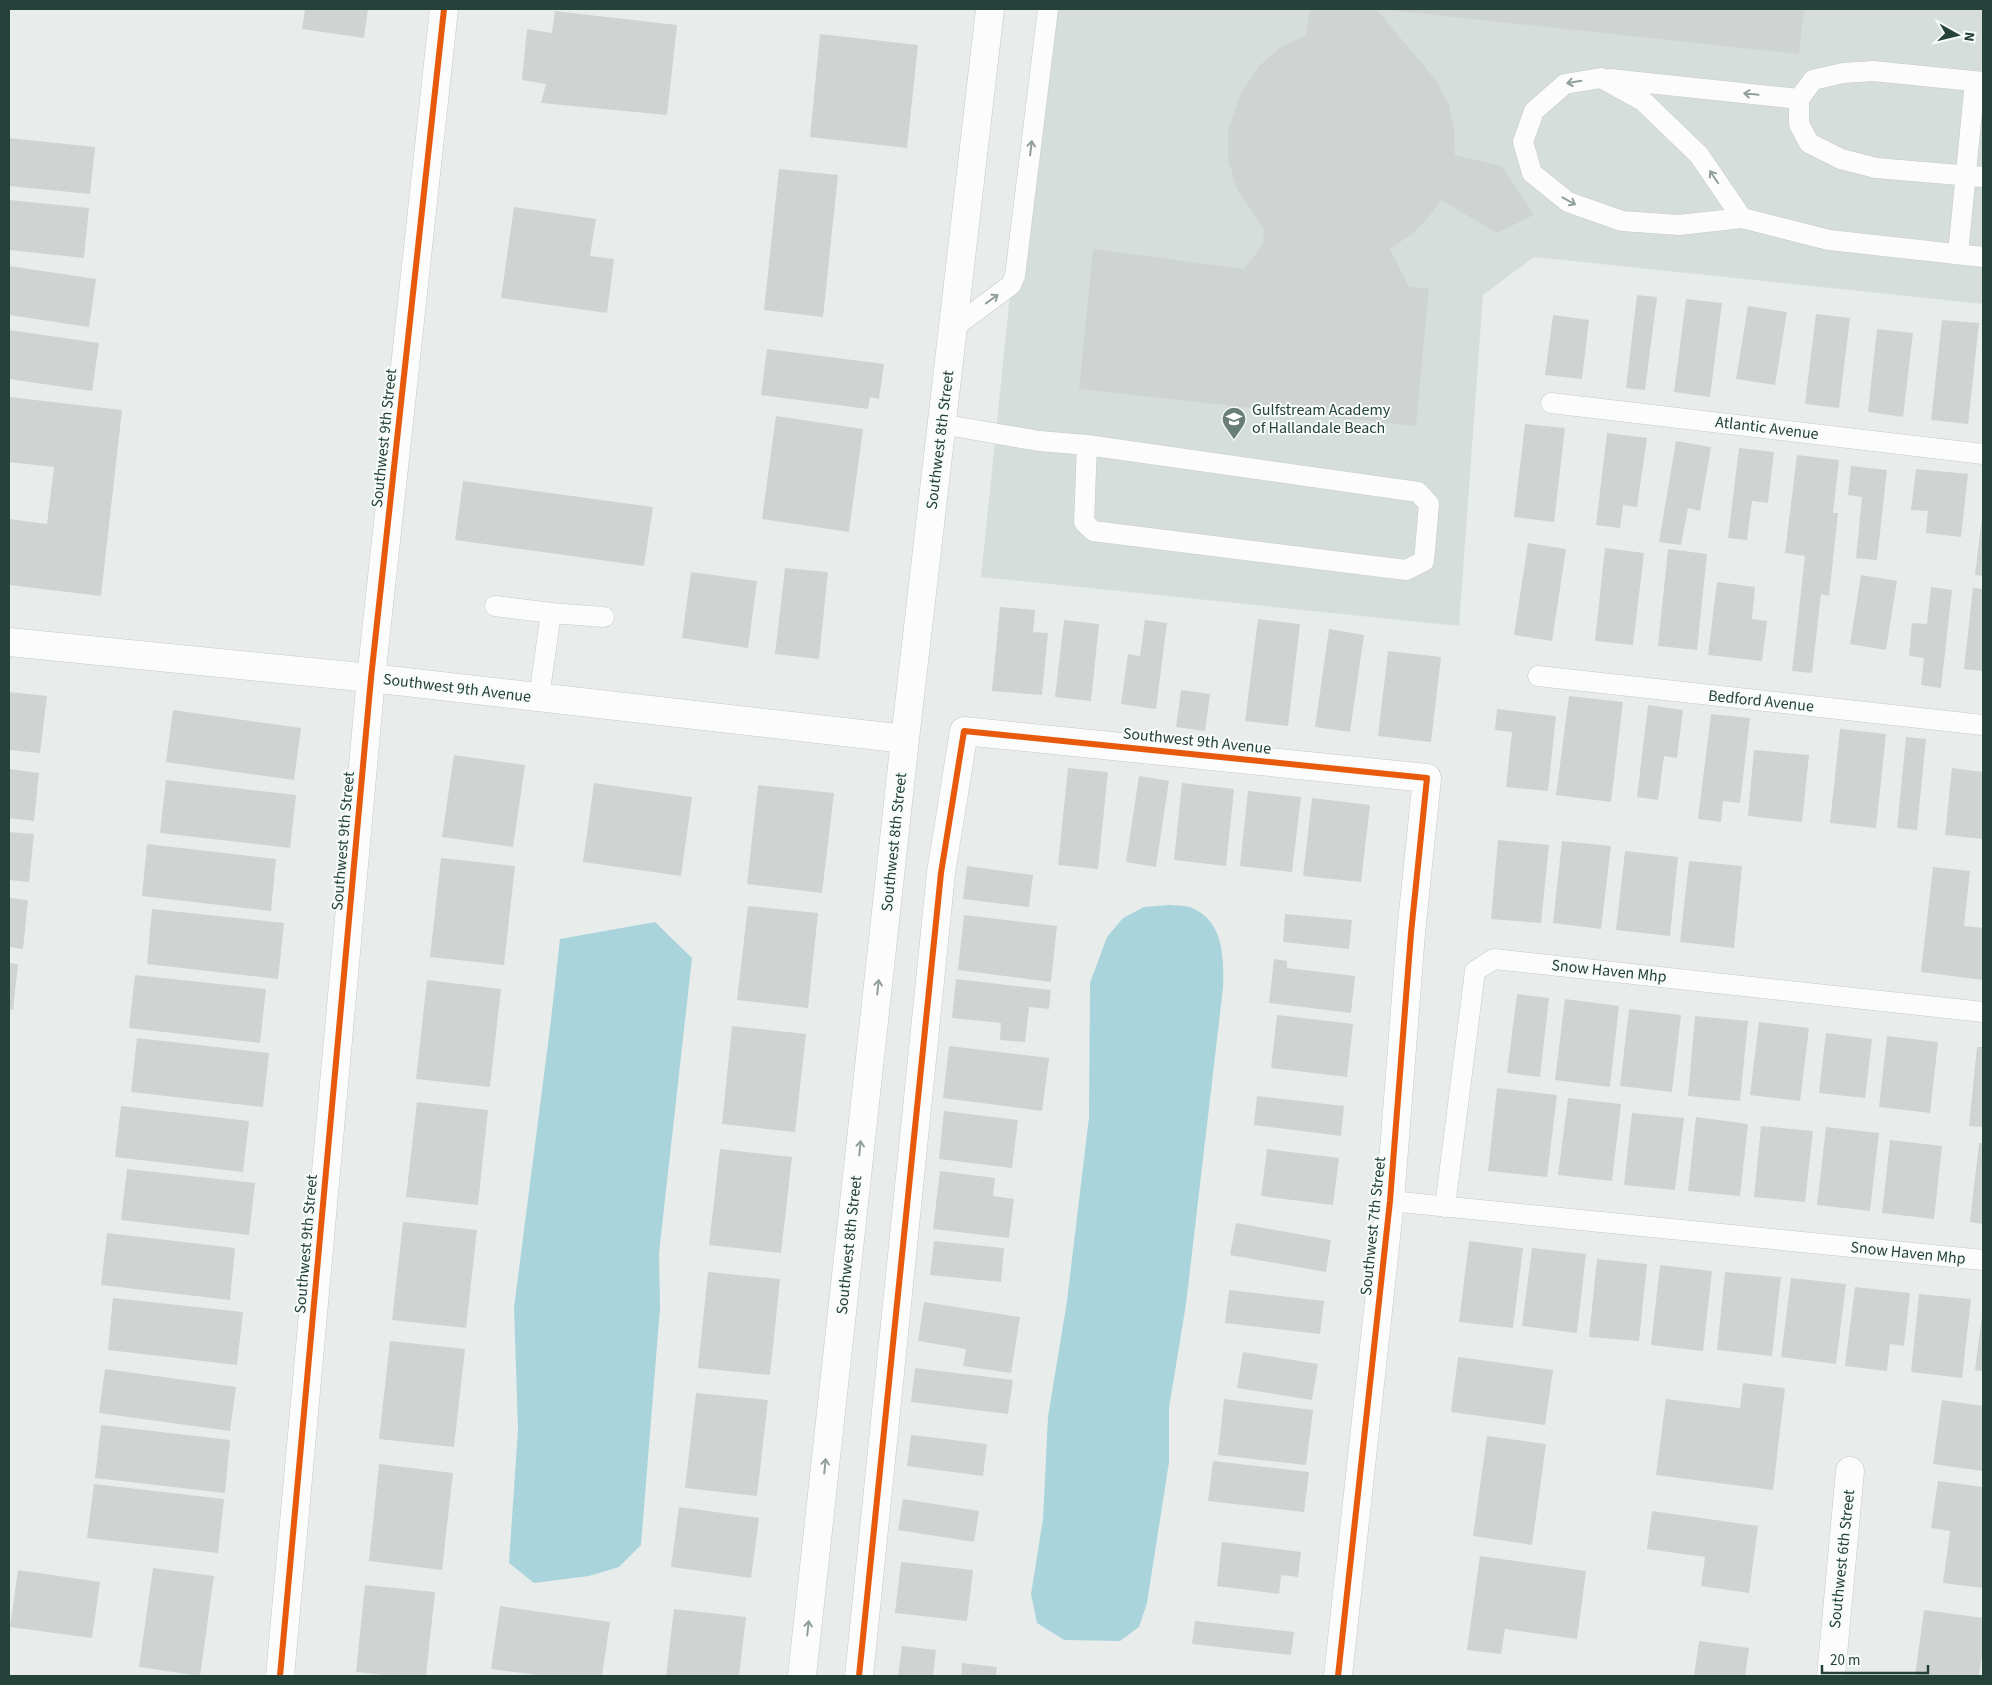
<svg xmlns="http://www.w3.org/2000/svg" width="1992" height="1685" font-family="'Source Sans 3',sans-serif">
<rect width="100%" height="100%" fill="#e8edeb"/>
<path fill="#d6dedb" d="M1044,9H1983V304L1534,257L1483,295L1459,626L981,577L1011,285Z"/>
<path fill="#a9d4db" d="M1169,905C1176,906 1186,905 1192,908C1224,921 1224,959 1223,988L1186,1304L1169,1408V1462L1147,1603L1139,1627L1120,1641L1064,1640L1037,1623L1031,1594L1043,1519L1048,1417L1067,1301L1089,1117L1090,983L1107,937L1123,918L1144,907Z
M655,922L692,958L659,1253L660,1308L641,1545L619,1567L589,1576L534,1583L509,1563L518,1429L514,1308L551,1020L560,939Z"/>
<path fill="#cfd4d2" d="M305,9H368L364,38L302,29Z
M1310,9H1376L1436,80L1449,105L1454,129L1455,155L1502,166L1534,215L1497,233L1441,200L1428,218L1412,234L1390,249L1409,287L1429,288L1416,426L1079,389L1093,249L1244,269L1263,244L1264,229L1237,189L1228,159V132L1240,95L1258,67L1282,46L1306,36Z
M1380,9H1804L1799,54Z
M555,11L677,25L667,115L541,103L546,84L522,80L527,29L552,33Z
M820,34L918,45L907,148L810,137Z
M9,138L95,147L90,194L9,186Z
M779,169L838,175L823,317L764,310Z
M9,200L89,208L84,258L9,250Z
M514,207L596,219L590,256L614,259L607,313L501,298Z
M9,266L96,279L89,327L9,315Z
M1637,295L1657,297L1645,390L1626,388Z
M1686,299L1722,303L1710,397L1674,392Z
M1748,306L1787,312L1775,385L1736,379Z
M1816,314L1850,318L1839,408L1805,404Z
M1553,315L1589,320L1582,379L1545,375Z
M1942,320L1979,323L1968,424L1931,420Z
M1877,329L1913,333L1903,417L1868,412Z
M9,330L99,343L92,391L9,379Z
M767,349L884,364L879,399L870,397L868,409L761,395Z
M9,397L122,410L101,596L9,585V519L47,524L54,467L9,462Z
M776,416L863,429L849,532L762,519Z
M1525,424L1565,428L1554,522L1514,517Z
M1607,433L1647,438L1637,507L1623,505L1620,528L1596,525Z
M1676,441L1711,447L1700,511L1688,508L1681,545L1659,542Z
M1739,448L1774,452L1768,503L1752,501L1747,540L1728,538Z
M1797,455L1839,460L1833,513H1838L1829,596L1821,594L1812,673L1792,671L1805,556L1785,553Z
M1851,466L1887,470L1877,560L1856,558L1862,497L1848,495Z
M1916,469L1968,474L1961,537L1926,533L1928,511L1911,510Z
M463,481L653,507L644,566L455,540Z
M1982,519H1983V576L1975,575Z
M1528,543L1566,549L1552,641L1514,635Z
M1605,548L1644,553L1633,645L1595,641Z
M1668,549L1707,554L1697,650L1658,646Z
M785,568L828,572L819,659L775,654Z
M691,572L757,581L748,648L682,638Z
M1861,575L1897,581L1886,650L1850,644Z
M1717,582L1755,587L1752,619L1767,621L1762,661L1708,655Z
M1931,587L1952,590L1941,688L1921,685L1924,658L1909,656L1912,623L1927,624Z
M1973,588L1983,589V671L1964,669Z
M1000,607L1035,610L1033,632L1048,633L1042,695L992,691Z
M1258,619L1300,624L1288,726L1245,721Z
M1064,620L1099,624L1091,701L1055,697Z
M1145,620L1167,623L1156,709L1121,704L1128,654L1140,656Z
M1329,629L1364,635L1350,732L1315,727Z
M1388,651L1441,657L1431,742L1378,736Z
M1181,690L1210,694L1205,731L1176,727Z
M9,692L47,696L40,753L9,750Z
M1569,696L1623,702L1611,802L1556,795Z
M1648,705L1683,710L1677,758L1664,756L1658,800L1637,797Z
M1497,709L1556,716L1548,791L1506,787L1512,732L1495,730Z
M173,710L301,728L294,780L166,762Z
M1711,714L1750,718L1740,803L1723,801L1721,822L1698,819Z
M1840,729L1886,734L1876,828L1830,823Z
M1906,737L1926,739L1917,830L1897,828Z
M1754,750L1809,755L1802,822L1748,816Z
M454,755L525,765L513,847L442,837Z
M1068,768L1108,772L1098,869L1058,865Z
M1952,768L1983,772V839L1945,835Z
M9,769L39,773L34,821L9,818Z
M1139,776L1169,781L1156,867L1126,862Z
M166,780L296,795L290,848L160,833Z
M594,783L692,797L681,876L583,862Z
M1182,783L1234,789L1226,866L1174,860Z
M758,785L834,793L822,893L747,884Z
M1248,791L1301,797L1292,872L1240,866Z
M1312,798L1370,805L1361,882L1303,876Z
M9,832L34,834L29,882L9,880Z
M1498,840L1549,845L1541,923L1491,919Z
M1562,841L1611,846L1601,929L1553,923Z
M147,844L276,859L271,911L142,896Z
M1625,851L1678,857L1670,936L1616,930Z
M441,858L515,866L504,965L430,957Z
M1689,861L1742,866L1734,948L1680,942Z
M967,866L1033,875L1029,907L963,899Z
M1933,867L1970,871L1964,926L1983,928V980L1921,972Z
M9,898L28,900L23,949L9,947Z
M748,906L818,913L808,1008L737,1000Z
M152,909L284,923L278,979L147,964Z
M1285,914L1352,920L1349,949L1283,942Z
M964,915L1057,926L1051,982L958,970Z
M1274,959L1287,961V968L1355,976L1351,1013L1269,1003Z
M9,963L18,964L13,1010L9,1009Z
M135,975L266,989L260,1043L129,1028Z
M956,979L1051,990L1049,1009L1029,1007L1025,1042L1000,1040L1001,1023L952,1018Z
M427,980L501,989L490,1087L416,1079Z
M1517,994L1549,998L1540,1077L1507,1073Z
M1565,999L1619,1006L1610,1087L1555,1080Z
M1629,1009L1681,1015L1672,1092L1620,1086Z
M1277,1015L1353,1024L1347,1077L1271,1068Z
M1695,1016L1748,1021L1740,1101L1688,1096Z
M1759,1022L1809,1028L1800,1101L1750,1095Z
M732,1026L806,1034L795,1132L722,1124Z
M1826,1033L1872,1039L1865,1098L1819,1093Z
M1887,1036L1938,1042L1930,1113L1879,1107Z
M137,1038L269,1053L263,1107L131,1092Z
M949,1046L1049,1058L1042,1111L943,1098Z
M1977,1047H1983V1127L1969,1126Z
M1497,1088L1557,1095L1547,1177L1488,1171Z
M1257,1096L1344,1106L1341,1136L1254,1125Z
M1568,1098L1621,1104L1612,1181L1558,1175Z
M417,1102L488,1110L478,1205L406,1197Z
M121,1106L249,1121L243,1172L115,1157Z
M944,1111L1018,1120L1012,1168L939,1159Z
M1632,1113L1684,1118L1675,1190L1624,1185Z
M1696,1117L1748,1124L1740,1196L1688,1191Z
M1761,1126L1813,1131L1805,1202L1754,1197Z
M1826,1127L1879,1133L1870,1211L1817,1205Z
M1890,1140L1942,1146L1934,1219L1882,1213Z
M1979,1143H1983V1224L1970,1222Z
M720,1149L792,1157L781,1253L709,1245Z
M1267,1149L1339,1158L1333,1205L1261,1196Z
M127,1169L255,1183L249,1235L121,1220Z
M940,1171L995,1178L993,1196L1014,1199L1009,1238L933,1229Z
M403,1222L477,1230L466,1328L392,1320Z
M1236,1223L1331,1240L1326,1272L1230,1255Z
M107,1233L235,1248L230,1300L101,1285Z
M934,1241L1004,1248L1001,1282L930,1275Z
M1469,1241L1523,1248L1513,1328L1459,1322Z
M1532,1248L1586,1254L1577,1333L1522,1326Z
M1597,1259L1647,1264L1639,1341L1589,1337Z
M1660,1265L1712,1271L1703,1351L1651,1345Z
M708,1272L780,1279L770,1375L698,1368Z
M1725,1272L1781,1277L1772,1356L1717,1350Z
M1791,1278L1846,1284L1836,1364L1781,1357Z
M1855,1287L1910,1293L1904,1346L1890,1344L1887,1371L1845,1366Z
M1229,1290L1324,1301L1320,1334L1225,1323Z
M1919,1294L1971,1299L1962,1378L1911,1372Z
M113,1298L243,1312L237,1365L108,1350Z
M924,1302L1020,1317L1011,1373L963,1366L966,1349L918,1341Z
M1982,1315H1983V1371L1975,1370Z
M390,1341L465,1349L454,1447L379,1439Z
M1243,1352L1318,1364L1312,1400L1237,1388Z
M1458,1357L1553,1370L1545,1425L1451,1412Z
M915,1368L1013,1380L1008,1414L911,1402Z
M105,1369L236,1387L230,1431L99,1413Z
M1743,1383L1785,1388L1773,1490L1656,1475L1666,1399L1740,1408Z
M696,1393L768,1400L757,1496L685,1488Z
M1224,1399L1313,1410L1306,1465L1218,1455Z
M1942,1400L1983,1406V1471L1933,1464Z
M101,1425L230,1440L225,1493L95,1478Z
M911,1435L987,1444L983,1476L907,1466Z
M1487,1436L1546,1444L1532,1545L1473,1536Z
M1213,1461L1309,1472L1304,1512L1208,1501Z
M379,1464L453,1473L442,1570L369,1561Z
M1938,1481L1983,1487V1588L1943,1583L1950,1531L1931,1528Z
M94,1484L224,1499L218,1553L87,1538Z
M903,1499L979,1511L974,1542L898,1530Z
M679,1507L759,1518L751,1578L671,1567Z
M1652,1511L1758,1526L1749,1593L1701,1586L1705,1557L1647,1549Z
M1222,1542L1301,1552L1298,1577L1281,1575L1279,1594L1217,1586Z
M1480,1556L1586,1571L1577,1639L1505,1629L1501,1654L1467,1650Z
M901,1562L973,1570L967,1621L895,1613Z
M153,1568L214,1576L200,1676L139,1667Z
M18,1570L100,1582L92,1638L10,1627Z
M365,1585L435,1592L426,1676H393L356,1672Z
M500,1606L610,1622L602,1676H546L491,1669Z
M674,1609L746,1617L739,1676H666Z
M1924,1610L1983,1618V1649L1979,1676H1915Z
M1195,1621L1294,1632L1291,1655L1192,1644Z
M1699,1641L1749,1648L1745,1676H1694Z
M902,1646L936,1650L933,1676H898Z
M962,1663L997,1667L996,1676H961Z"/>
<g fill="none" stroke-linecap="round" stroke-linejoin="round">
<defs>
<path id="lane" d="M1610,79L1799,99
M1983,82L1873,71L1843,73L1813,80L1799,99V124L1809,143L1841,159L1876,168L1983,177
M1742,218L1699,155L1643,101L1601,78L1565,84L1534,111L1523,142L1532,173L1568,202L1622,221L1679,225L1742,218L1829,240L1983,257
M1958,254L1975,81
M953,328L1011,285L1015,276L1048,9
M1551,403L1983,454
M941,424L1039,441L1087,445L1418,492L1429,504L1424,561L1406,570L1093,531L1084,522L1087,445
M495,606L551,613
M1538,676L1983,725
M539,697L551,613L604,617
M1390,1201L1983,1260
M1445,1207L1475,971L1494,959L1983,1012"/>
<path id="street" d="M9,642L371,678L905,739
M280,1676L371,678L444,9
M802,1676L905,739L990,9
M859,1676L941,873L964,731L1427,778L1411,933L1390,1201L1338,1676
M1831,1676L1850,1471"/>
</defs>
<use href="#lane" stroke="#c5cac8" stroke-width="21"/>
<use href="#street" stroke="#c5cac8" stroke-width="29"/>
<use href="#lane" stroke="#fcfcfc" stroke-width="20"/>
<use href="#street" stroke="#fcfcfc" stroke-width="28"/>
<defs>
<path id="cycleway" d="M280,1676L371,678L444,9
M859,1676L941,873L964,731L1427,778L1411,933L1390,1201L1338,1676"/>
</defs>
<use href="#cycleway" stroke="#f7fbf9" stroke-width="9"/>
<use href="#cycleway" stroke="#e8590c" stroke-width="6"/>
</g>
<defs><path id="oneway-shaft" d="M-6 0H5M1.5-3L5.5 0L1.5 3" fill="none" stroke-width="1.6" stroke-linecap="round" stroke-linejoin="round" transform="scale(1.25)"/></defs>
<g stroke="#909f9b">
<use href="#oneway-shaft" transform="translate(1574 82) rotate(171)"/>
<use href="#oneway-shaft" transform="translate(1751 94) rotate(-174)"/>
<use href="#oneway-shaft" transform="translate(1031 148) rotate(-83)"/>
<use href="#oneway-shaft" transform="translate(1714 177) rotate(-124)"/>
<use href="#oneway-shaft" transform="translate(1569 201) rotate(29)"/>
<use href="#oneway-shaft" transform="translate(992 299) rotate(-36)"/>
<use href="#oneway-shaft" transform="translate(878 987) rotate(-84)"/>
<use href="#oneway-shaft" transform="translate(860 1148) rotate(-84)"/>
<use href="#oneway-shaft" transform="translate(825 1466) rotate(-84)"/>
<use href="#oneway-shaft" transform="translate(808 1628) rotate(-84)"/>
</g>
<defs>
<symbol id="school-pin" viewBox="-11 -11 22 30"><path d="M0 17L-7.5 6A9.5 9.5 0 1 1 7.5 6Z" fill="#697e78" stroke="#f7fbf9"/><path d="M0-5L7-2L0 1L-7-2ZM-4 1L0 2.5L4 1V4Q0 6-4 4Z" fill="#fff"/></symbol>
</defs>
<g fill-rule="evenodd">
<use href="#school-pin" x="1220" y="405" width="28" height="38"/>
</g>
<g text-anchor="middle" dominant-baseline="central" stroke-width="4" stroke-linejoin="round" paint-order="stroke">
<g font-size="16" fill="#24423a" stroke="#f7fbf9" text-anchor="start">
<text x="1252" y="410">Gulfstream Academy<tspan x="1252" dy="18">of Hallandale Beach</tspan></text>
</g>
<g font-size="16" fill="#24423a" stroke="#f7fbf9">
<text transform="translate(1767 428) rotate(7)">Atlantic Avenue</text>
<text transform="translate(384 438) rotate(-84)">Southwest 9th Street</text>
<text transform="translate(940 440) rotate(-83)">Southwest 8th Street</text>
<text transform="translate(457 688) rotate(7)">Southwest 9th Avenue</text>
<text transform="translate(1761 701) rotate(6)">Bedford Avenue</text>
<text transform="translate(1197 741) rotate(6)">Southwest 9th Avenue</text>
<text transform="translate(343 841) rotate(-85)">Southwest 9th Street</text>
<text transform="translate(894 842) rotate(-84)">Southwest 8th Street</text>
<text transform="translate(1609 971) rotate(6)">Snow Haven Mhp</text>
<text transform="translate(1373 1226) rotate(-84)">Southwest 7th Street</text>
<text transform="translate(306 1244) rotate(-85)">Southwest 9th Street</text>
<text transform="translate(849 1245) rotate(-84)">Southwest 8th Street</text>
<text transform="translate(1908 1253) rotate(6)">Snow Haven Mhp</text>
<text transform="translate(1842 1559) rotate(-84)">Southwest 6th Street</text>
</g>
</g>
<rect width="1992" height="1685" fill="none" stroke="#24423a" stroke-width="20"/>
<g transform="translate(1957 35) rotate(98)" stroke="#f7fbf9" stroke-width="4" paint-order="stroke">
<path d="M0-4L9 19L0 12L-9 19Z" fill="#24423a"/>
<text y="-8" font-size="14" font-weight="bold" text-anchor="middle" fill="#24423a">N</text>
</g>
<path d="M1822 1665v8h106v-8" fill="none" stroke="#24423a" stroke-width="2.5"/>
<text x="1830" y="1665" font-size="15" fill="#24423a" stroke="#f7fbf9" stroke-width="4" paint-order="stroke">20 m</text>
</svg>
